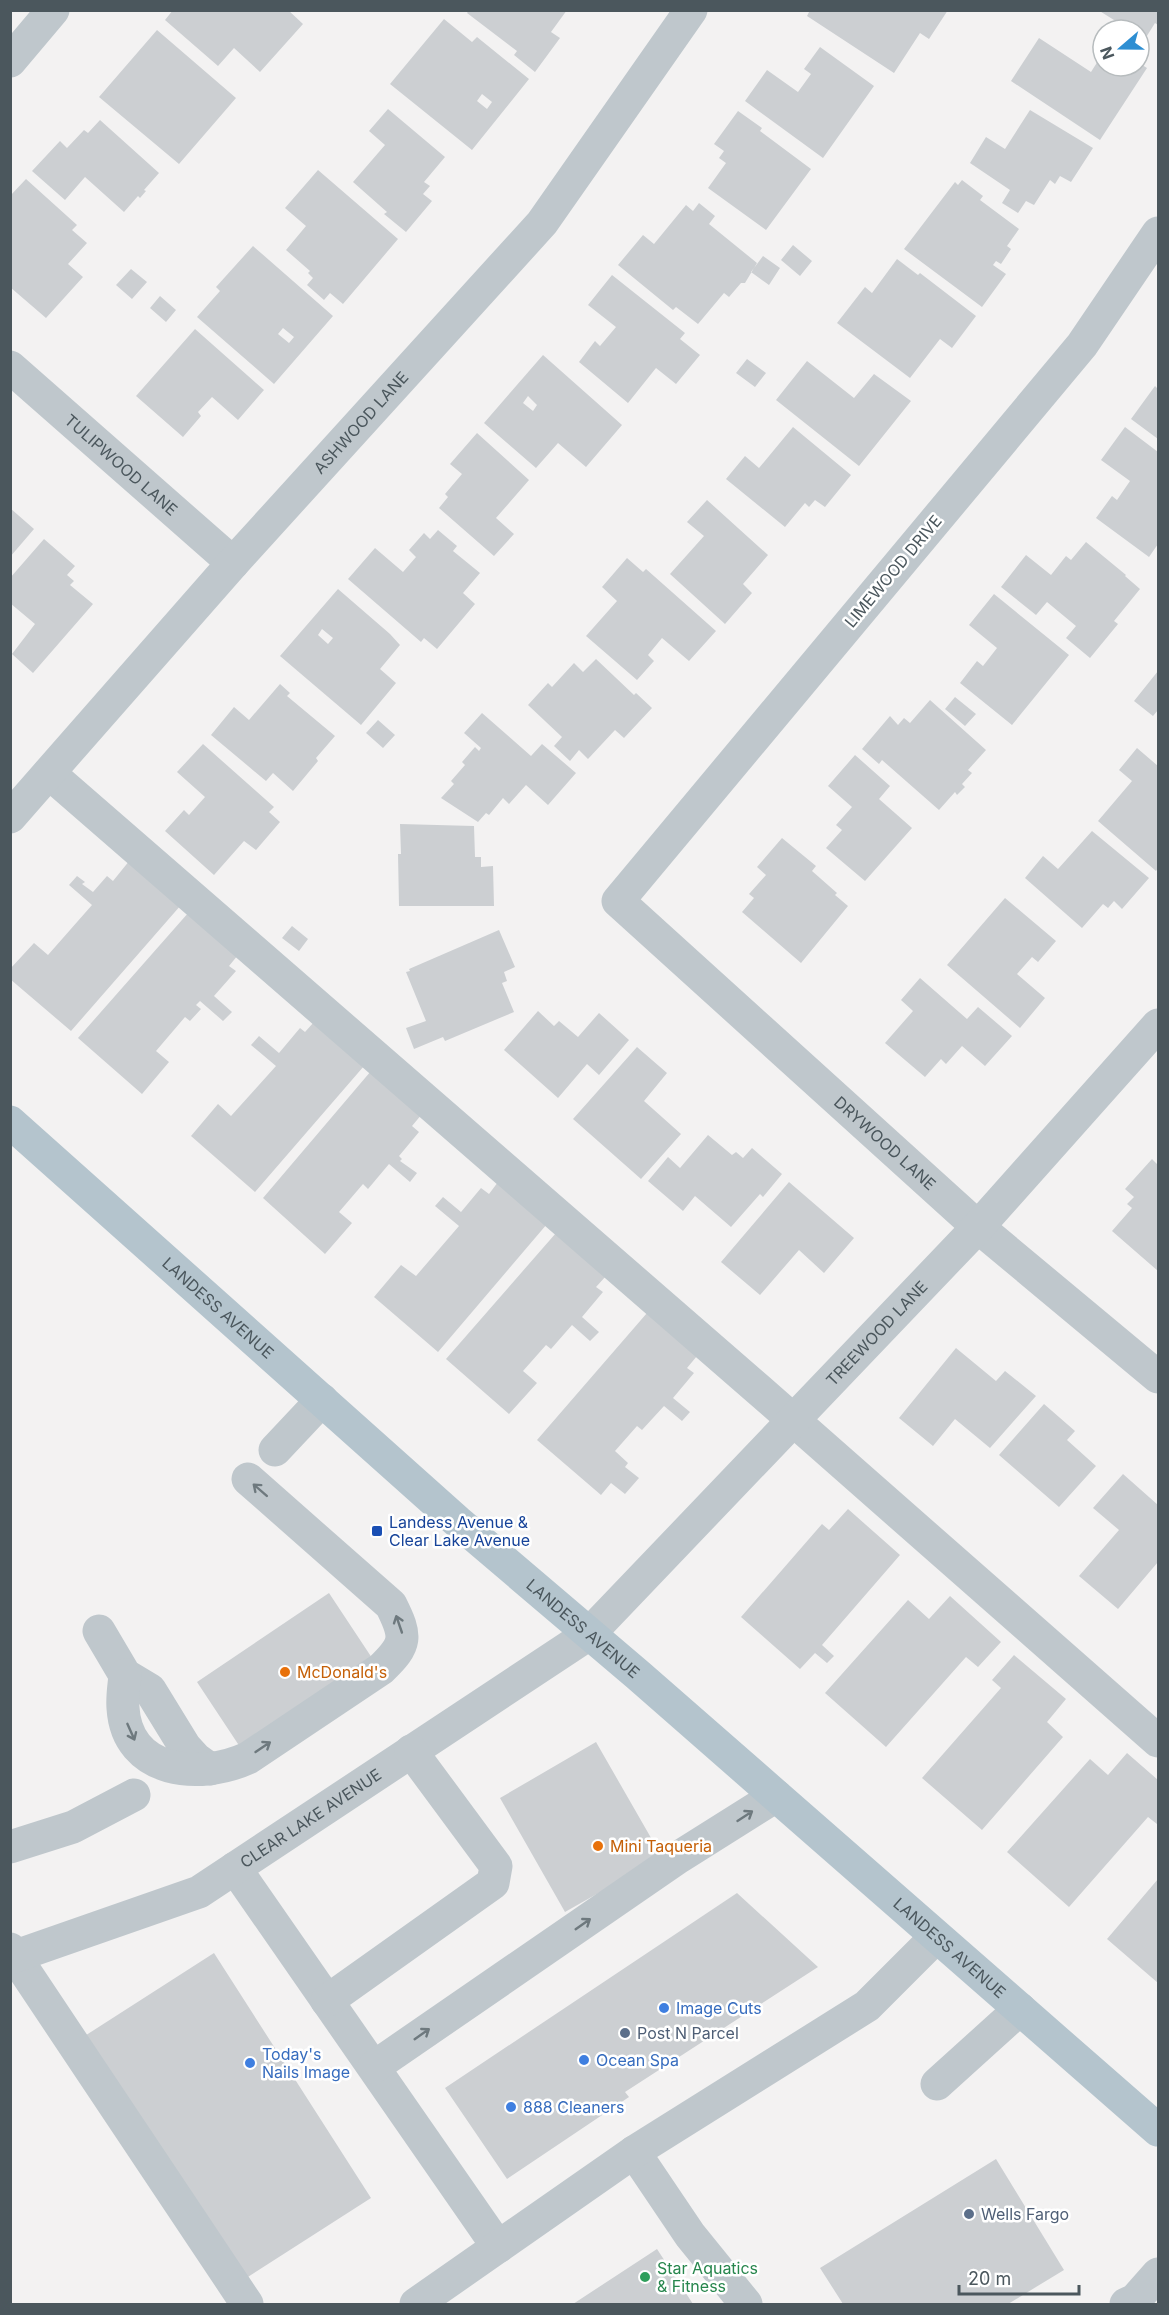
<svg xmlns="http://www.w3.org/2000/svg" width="1169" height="2315" font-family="Inter,sans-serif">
<rect width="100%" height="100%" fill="#f3f2f2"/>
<path fill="#cccfd2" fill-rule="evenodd" d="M173,10H288L303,24L260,72L234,48L218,66L165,20Z
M469,10H567L551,32L560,38L535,72L514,55L517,51L467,13Z
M810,10H948L929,39L920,33L894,73L807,16Z
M1098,10H1158V25L1155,23L1145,39L1139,35V30H1130Z
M444,19L472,42L477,37L529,79L472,150L390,84ZM482,94L492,102L487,109L477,101Z
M157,30L236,98L179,164L99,97Z
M1039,38L1091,72L1103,53V66H1139V63L1147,68L1100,140L1011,81Z
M820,47L874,86L823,158L745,101L767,70L798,92L811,74L804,69Z
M388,109L445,157L424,182L430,186L423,194L432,201L406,232L384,214L387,212L353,182L385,145L369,131Z
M1030,110L1093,148L1071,182L1060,176L1055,184L1050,180L1034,205L1026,201L1018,213L1002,203L1010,190L970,163L986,137L1005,149Z
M738,111L762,128L760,131L811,169L766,230L708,188L726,163L719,158L724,151L714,144Z
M100,120L159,173L144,190L146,191L140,198L138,196L124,212L85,177L65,200L32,171L60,141L67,148L84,130L88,133Z
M318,170L398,239L343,304L330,293L324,300L307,285L313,278L308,273L310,271L286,250L306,226L285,208Z
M26,179L77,225L72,230L87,243L68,264L83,277L46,318L10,287V196Z
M962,180L983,196L980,200L1019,229L1007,246L1011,249L1001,264L996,261L993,265L1006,274L982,307L904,249L955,182L958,185Z
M699,203L715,216L709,224L757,263L745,283H741L729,297L724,293L698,324L676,307L673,310L618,265L643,235L654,244L686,205L693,211Z
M793,245L812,261L800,276L781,260Z
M253,246L333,316L274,384L197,317L220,291L216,287ZM283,328L294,337L289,343L278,334Z
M763,256L780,268L769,285L751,272Z
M897,259L918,275L920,273L976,316L952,348L940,339L910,378L837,323L865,287L872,293Z
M131,269L147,282L132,299L116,285Z
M612,275L685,333L680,339L700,355L676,384L656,368L628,403L579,362L595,341L600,346L616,327L588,305Z
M160,296L176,310L166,322L150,308Z
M195,329L264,390L238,420L212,397L198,412L201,416L183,437L136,396Z
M543,355L622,425L586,467L558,443L536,468L484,423ZM528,396L537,405L533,411L523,403Z
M747,359L766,373L755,387L736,373Z
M807,361L854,398L874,374L911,401L859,466L776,400Z
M1155,386L1158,389V439L1131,419Z
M793,427L851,475L825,507L815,500L809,507L805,503L785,527L726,479L745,456L759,468Z
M1125,427L1158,452V544L1149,557L1096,518L1112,496L1117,500L1130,481L1101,460Z
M477,433L529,480L496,518L514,534L494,556L439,508L448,497L445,494L462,474L450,464Z
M707,500L768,555L743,584L752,593L725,624L670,574L704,536L687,522Z
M10,508L34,529L10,557Z
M438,530L457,546L453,551L480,573L463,593L475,604L437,649L424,638L421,642L348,579L375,548L403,572L416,557L409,550L424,533L430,539Z
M44,539L75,566L67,575L74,581L70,585L93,604L33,673L12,654L35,624L10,603V578Z
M1086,542L1126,575L1125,576L1140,589L1114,621L1118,624L1090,658L1066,638L1076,626L1047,602L1036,615L1001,587L1026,555L1051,575L1066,556L1071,560Z
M627,558L643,572L646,569L716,631L689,661L662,638L648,655L654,661L637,680L586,636L617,601L602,587Z
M338,589L390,634L400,645L380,669L396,683L361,725L280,656ZM322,629L333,638L328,644L318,635Z
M994,594L1069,655L1012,725L960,683L977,661L983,666L997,648L969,625Z
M596,659L634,695L636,693L652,708L624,738L615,730L588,759L579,750L570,761L554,746L562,737L528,705L548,683L552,687L574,663L583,672Z
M1158,671V710L1153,716L1134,701Z
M280,684L290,693L287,696L335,736L316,758L318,761L293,791L273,773L266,781L211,735L234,707L249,720Z
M955,697L976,714L965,726L945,709Z
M930,700L986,750L968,770L972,773L962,784L965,787L957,795L955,792L939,810L882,760L879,764L862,749L890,716L898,725L904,718L910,723Z
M482,713L531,756L542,744L576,773L548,805L526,785L509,804L503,798L489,815L486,813L478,822L441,798L454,784L451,781L465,765L462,762L475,747L479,751L481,748L464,733Z
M378,720L395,735L383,748L366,733Z
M203,744L274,807L269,812L280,822L256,850L244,841L214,875L165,831L184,810L189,815L205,797L177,772Z
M1137,748L1158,766V868L1156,871L1098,821L1132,781L1119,770Z
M855,755L890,786L879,799L912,828L865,881L826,848L842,830L836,825L852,807L828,786Z
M400,824L474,826L475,857H481V867L493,866L494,906H399L398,854H401Z
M1092,831L1149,878L1122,909L1114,901L1108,908L1103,904L1082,928L1025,878L1043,856L1058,869Z
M782,838L816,866L812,871L837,893L835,895L848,906L801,963L742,912L754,898L749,894L766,875L757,867Z
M130,860L181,905L71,1031L10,979V969L34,943L48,955L92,905L69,885L77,876L85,882L82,884L93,892L107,876L113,881Z
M1005,898L1056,941L1038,962L1032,957L1017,974L1045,998L1020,1028L947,965Z
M189,912L238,955L229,966L236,971L214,996L232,1012L223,1021L200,1001L196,1005L201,1009L190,1021L185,1017L156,1051L169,1062L142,1094L78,1038Z
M292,926L308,939L299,951L282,938Z
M499,930L515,967L504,972L507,981L502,983L514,1012L445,1041L443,1037L414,1049L406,1028L426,1021L406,972L410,971L409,969Z
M920,978L967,1019L978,1007L1012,1036L985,1066L962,1046L946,1064L941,1059L925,1077L885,1043L913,1011L901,1000Z
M538,1011L554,1026L559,1021L578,1037L599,1013L629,1040L599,1075L587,1064L558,1098L504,1050Z
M314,1022L364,1066L255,1192L191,1136L218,1104L231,1116L276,1066L251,1045L259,1036L279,1053L300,1028L305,1032Z
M637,1047L667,1073L644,1101L681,1134L641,1179L573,1119Z
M371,1071L422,1114L412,1126L419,1132L399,1156L402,1159L400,1161L417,1173L410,1182L389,1164L368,1189L363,1184L339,1212L352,1223L325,1254L263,1198Z
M708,1135L732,1155L736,1152L743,1158L752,1148L782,1174L763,1197L760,1194L731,1227L695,1196L683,1211L648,1181L668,1157L680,1168Z
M1152,1159L1158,1165V1271L1112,1231L1132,1208L1127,1204L1134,1197L1125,1189Z
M498,1182L547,1224L438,1352L374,1297L401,1265L416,1276L459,1226L435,1206L443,1197L461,1212L481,1188L489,1194Z
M789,1182L854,1238L824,1273L799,1250L760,1295L721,1262Z
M556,1233L606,1276L596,1287L603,1292L582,1317L599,1332L590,1341L572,1325L551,1349L546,1345L523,1371L537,1383L509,1414L446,1359Z
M647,1313L697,1356L687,1368L694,1373L673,1398L690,1412L682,1421L664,1406L642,1430L637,1426L615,1451L628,1463L625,1467L639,1478L625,1494L611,1483L601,1495L537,1440Z
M956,1348L996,1381L1005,1371L1036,1396L990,1448L955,1419L933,1446L899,1418Z
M1044,1404L1075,1431L1067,1440L1096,1466L1059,1507L999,1455Z
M1123,1474L1158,1505V1562L1118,1609L1079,1576L1119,1530L1093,1508Z
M848,1509L900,1555L822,1645L834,1656L827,1663L815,1653L800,1669L741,1617L822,1524L829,1530Z
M329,1593L374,1661L242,1750L197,1682Z
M950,1596L1001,1642L978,1667L966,1657L886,1747L825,1693L908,1600L929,1619Z
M1014,1655L1066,1699L1047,1722L1063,1737L982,1830L922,1778L1001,1688L992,1680Z
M596,1742L662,1857L565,1912L500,1798Z
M1127,1753L1158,1780V1823L1157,1824L1148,1817L1069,1907L1007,1852L1090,1759L1108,1775Z
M1158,1879V1983L1107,1939Z
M737,1893L818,1967L625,2092L629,2097L507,2179L445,2088Z
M214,1953L371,2198L237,2284L80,2039Z
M996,2159L1064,2270L1008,2304H843L820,2268Z
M657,2249L693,2304H573Z"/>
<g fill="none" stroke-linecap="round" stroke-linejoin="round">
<g stroke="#bfc7cc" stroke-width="33">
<path d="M10,61L53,10"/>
<path id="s1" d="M1158,233L1082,345L618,901L978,1227L1158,1377"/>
<path id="s2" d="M10,367L233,563"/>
<path d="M49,773L759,1390L1158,1741"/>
<path id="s3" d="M10,817L233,563L542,223L691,10"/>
<path d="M275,1450L322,1400"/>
<path d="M99,1631L125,1675L150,1690L185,1747L196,1759L210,1769"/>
<path d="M125,1675C124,1686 122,1697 123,1708C127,1774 200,1780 248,1758L381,1669C407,1644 407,1637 391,1605L248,1479"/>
<path d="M10,1847L73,1827L134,1795"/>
<path d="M235,1868L498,2247"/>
<path d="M10,1949L247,2304"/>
<path id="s4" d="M10,1958L199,1892L589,1634L978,1227L1158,1025"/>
<path d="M327,2001L493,1883L496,1866L411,1751"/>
<path d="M374,2067L679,1857L776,1796"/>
<path d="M937,2084L1020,2009"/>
<path d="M634,2152L690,2235L746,2304"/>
<path d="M416,2304L634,2152L867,2006L936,1937"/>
<path d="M1126,2304L1135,2300L1158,2274"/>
</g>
<path stroke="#b4c4cd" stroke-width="33" id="s5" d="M10,1122L458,1522L638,1675L1158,2130"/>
</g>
<defs><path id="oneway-shaft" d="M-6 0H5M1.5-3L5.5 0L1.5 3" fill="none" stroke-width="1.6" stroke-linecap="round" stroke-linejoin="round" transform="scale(1.5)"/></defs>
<g stroke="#6e797e">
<use href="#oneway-shaft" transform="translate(260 1490) rotate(-139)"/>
<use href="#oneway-shaft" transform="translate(399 1624) rotate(-109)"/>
<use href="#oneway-shaft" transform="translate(131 1732) rotate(66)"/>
<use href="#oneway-shaft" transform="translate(263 1747) rotate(-34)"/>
<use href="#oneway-shaft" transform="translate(745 1816) rotate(-33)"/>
<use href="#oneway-shaft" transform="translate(583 1924) rotate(-35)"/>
<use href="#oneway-shaft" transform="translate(422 2034) rotate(-35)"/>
</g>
<rect fill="#1a4fb4" stroke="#fff" stroke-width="2" x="371" y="1525" width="12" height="12" rx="3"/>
<g fill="#e8710a" stroke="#fff" stroke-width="2">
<circle cx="285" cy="1672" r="6"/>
<circle cx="598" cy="1846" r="6"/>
</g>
<g fill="#3f7fe0" stroke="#fff" stroke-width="2">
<circle cx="664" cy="2008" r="6"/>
<circle cx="584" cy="2060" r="6"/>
<circle cx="250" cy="2063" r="6"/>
<circle cx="511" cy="2107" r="6"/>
</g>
<g fill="#5c6f8a" stroke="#fff" stroke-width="2">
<circle cx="625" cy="2033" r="6"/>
<circle cx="969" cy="2214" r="6"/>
</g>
<circle fill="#2e9e5b" stroke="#fff" stroke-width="2" cx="645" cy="2277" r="6"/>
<g text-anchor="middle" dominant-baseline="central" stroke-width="5" stroke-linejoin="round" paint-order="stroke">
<g font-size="16" fill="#4b575d" stroke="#fff">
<text stroke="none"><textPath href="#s3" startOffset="528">ASHWOOD LANE</textPath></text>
<text stroke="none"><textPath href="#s2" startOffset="148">TULIPWOOD LANE</textPath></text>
<text transform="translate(893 571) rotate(-50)">LIMEWOOD DRIVE</text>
<text stroke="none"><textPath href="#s1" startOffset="1220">DRYWOOD LANE</textPath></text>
<text stroke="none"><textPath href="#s5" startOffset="279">LANDESS AVENUE</textPath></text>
<text stroke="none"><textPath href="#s4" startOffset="1084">TREEWOOD LANE</textPath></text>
<text stroke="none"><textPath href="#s5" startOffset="765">LANDESS AVENUE</textPath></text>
<text stroke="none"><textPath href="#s4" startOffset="334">CLEAR LAKE AVENUE</textPath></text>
<text stroke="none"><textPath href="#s5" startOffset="1251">LANDESS AVENUE</textPath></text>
</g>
<g font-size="16" fill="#164399" stroke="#fff" text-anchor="start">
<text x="389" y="1522">Landess Avenue &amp;<tspan x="389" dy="18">Clear Lake Avenue</tspan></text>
</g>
<g font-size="16" fill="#c56008" stroke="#fff" text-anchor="start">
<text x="297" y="1672">McDonald's</text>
<text x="610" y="1846">Mini Taqueria</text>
</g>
<g font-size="16" fill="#366cbe" stroke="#fff" text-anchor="start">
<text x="676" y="2008">Image Cuts</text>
<text x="262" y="2054">Today's<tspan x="262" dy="18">Nails Image</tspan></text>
<text x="596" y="2060">Ocean Spa</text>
<text x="523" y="2107">888 Cleaners</text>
</g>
<g font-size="16" fill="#4e5e75" stroke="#fff" text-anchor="start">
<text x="637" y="2033">Post N Parcel</text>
<text x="981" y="2214">Wells Fargo</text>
</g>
<g font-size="16" fill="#27864d" stroke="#fff" text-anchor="start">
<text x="657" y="2268">Star Aquatics<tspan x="657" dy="18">&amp; Fitness</tspan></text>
</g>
</g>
<rect width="1169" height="2315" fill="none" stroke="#4b575d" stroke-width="24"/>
<g transform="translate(1121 48) rotate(250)"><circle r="28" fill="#ffffff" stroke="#b7bcbe" stroke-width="1.5"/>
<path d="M0-4.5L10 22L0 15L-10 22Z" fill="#2d8ed2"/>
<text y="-9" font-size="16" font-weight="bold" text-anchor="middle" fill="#4b575d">N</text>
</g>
<path d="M959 2285v9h120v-9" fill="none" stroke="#4b575d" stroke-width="3"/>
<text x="968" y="2285" font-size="18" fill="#4b575d" stroke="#ffffff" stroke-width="4.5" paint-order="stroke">20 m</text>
</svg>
